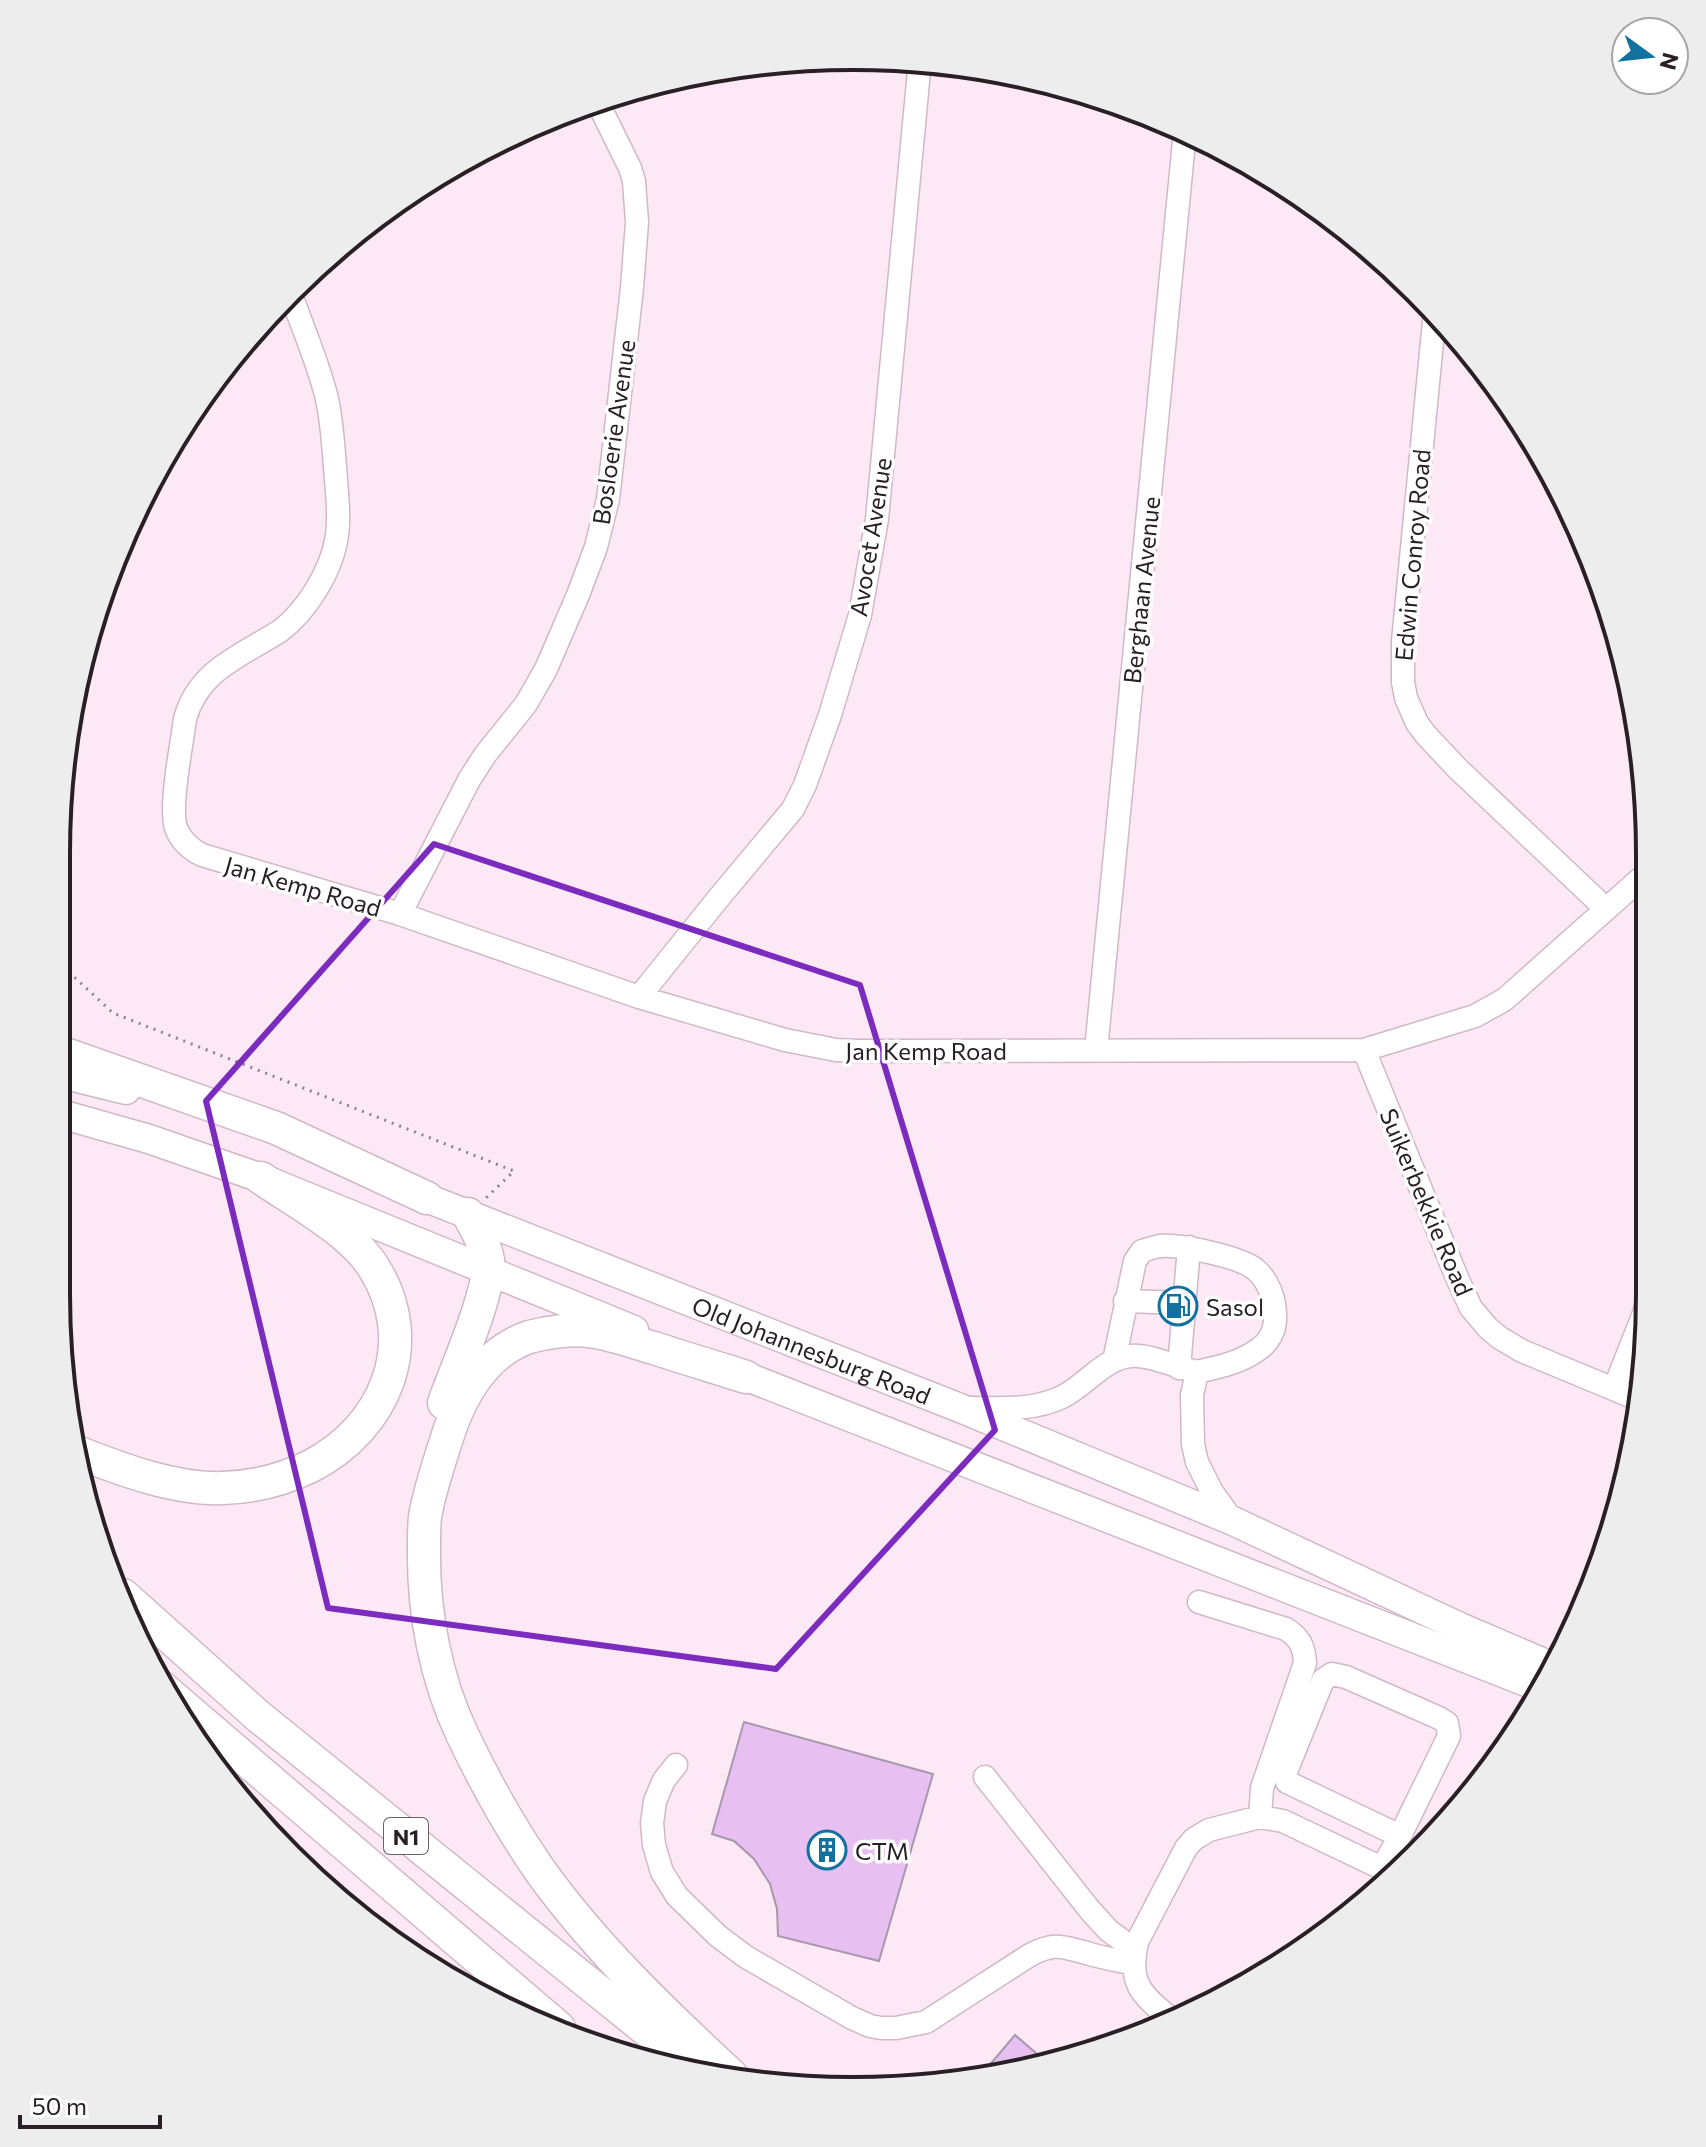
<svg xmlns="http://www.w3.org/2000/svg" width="1706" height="2147" font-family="Commissioner,sans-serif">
<rect width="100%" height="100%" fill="#fde9f5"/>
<path fill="#e7bff0" stroke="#a898ac" stroke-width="2" d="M744,1722L933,1774L879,1961L778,1936L777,1909L770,1884L754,1859L734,1841L712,1834Z
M1015,2035L1050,2065L982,2074Z"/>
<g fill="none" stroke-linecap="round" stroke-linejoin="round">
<defs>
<path id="minor" d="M290,292C302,326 317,360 326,395C332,419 333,443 335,467C339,519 344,544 316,590C306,606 295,620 280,631C241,656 198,670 185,719C182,744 169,806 176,828C181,841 190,849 202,855L400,914L639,997L785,1040L836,1050L858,1051L1364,1050L1475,1016L1504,1000L1649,871
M1435,311L1403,641V682L1406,698L1417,723L1426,735L1457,768L1606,909
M400,914L469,780L485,755L526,704L546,669L578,595L596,547L608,499L632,288L637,222L634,181L630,168L596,99
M639,997L717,900L793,809L805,785L830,715L860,615L877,519L920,60
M1096,1050L1185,131
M1364,1050L1458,1280L1471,1308L1488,1328L1500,1338L1522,1351L1640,1400
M1125,1301L1184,1303
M1114,1361L1135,1261L1142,1251C1148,1249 1154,1247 1160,1246C1179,1244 1242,1257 1256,1270C1268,1280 1275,1299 1275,1315C1276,1330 1269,1343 1256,1351C1239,1363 1218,1367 1197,1372
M1179,1368L1189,1247
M1614,1389L1650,1298
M969,1408C1000,1408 1033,1411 1062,1397C1085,1386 1104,1358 1131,1356C1149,1354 1179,1368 1197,1372L1192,1395L1193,1444L1197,1462L1212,1492L1233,1521
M1199,1602L1286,1629C1300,1638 1304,1646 1305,1663L1262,1788L1260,1817
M676,1765L664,1780L655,1801L652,1823L654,1845L662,1872L677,1896L718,1936L746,1957L852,2018L870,2026L881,2028H896L926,2022L1030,1955C1055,1942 1062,1947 1087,1953C1102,1958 1118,1960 1133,1964
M985,1777L1089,1909L1108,1930L1135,1950
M1382,1868L1400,1836L1449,1736L1447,1723L1439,1718L1346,1677L1332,1674L1323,1680L1287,1769L1285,1777L1287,1782L1400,1836
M1170,2018C1140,1994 1128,1982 1137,1942L1186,1848L1194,1839L1209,1830L1260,1817L1283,1821L1392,1873"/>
<g id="major">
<path d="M57,1073L126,1090"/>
<path d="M57,1113L149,1139L261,1178L634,1330"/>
<path id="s1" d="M406,1190L960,1408L1233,1521L1460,1627L1551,1666"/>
<path d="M727,1369L1539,1687"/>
</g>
<path id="highway" d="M57,1051L276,1128L427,1198
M444,1403C455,1371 492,1289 488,1260C485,1243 476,1229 468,1214
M77,1452C120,1469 175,1490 223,1488C253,1487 283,1480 311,1466C385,1428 421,1343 374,1268C352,1232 296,1202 261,1178
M123,1595L258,1716L696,2070
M160,1686L559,2028
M731,2075C663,2012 595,1947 541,1872C511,1829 485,1782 463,1736C435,1678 423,1611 424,1548C424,1538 424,1527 425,1517C429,1492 438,1466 446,1441C459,1398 483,1353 529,1337C547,1332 571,1329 589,1331C611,1334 633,1342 654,1348C684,1358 715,1367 746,1377"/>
</defs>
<use href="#minor" stroke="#d1b8c7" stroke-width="25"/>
<use href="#major" stroke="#d1b8c7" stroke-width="31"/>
<use href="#highway" stroke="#d1b8c7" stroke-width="35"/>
<path stroke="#8e7f88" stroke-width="3" stroke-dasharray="2 6" stroke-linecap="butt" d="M57,961L113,1013L514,1171L486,1198"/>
<use href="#minor" stroke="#fff" stroke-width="22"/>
<use href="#major" stroke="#fff" stroke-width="28"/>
<use href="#highway" stroke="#fff" stroke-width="32"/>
</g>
<path fill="none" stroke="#7b2cbf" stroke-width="6" stroke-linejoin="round" d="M434,844L860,985L995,1430L776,1669L328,1608L206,1101Z"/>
<defs>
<symbol id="fuel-ring" viewBox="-11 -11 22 22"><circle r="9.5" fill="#fff" stroke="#12719f" stroke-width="1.5"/><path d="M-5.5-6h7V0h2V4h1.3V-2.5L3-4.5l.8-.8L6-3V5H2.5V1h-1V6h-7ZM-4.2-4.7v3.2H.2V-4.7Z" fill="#12719f"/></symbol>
<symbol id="building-ring" viewBox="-11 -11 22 22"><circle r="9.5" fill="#fff" stroke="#12719f" stroke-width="1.5"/><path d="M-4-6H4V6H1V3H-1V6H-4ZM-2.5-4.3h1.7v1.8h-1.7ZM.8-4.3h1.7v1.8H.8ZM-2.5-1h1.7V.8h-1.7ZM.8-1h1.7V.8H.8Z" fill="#12719f"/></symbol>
</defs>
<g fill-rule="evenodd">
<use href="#fuel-ring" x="1156" y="1284" width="44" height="44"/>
<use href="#building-ring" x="805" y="1828" width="44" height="44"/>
</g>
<g text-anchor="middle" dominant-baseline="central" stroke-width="7" stroke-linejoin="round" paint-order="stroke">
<rect fill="#fff" stroke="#696367" stroke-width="2" x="384" y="1818" width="44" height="36" rx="6"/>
<g font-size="22" font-weight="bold" fill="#292026">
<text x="406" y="1836">N1</text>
</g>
<g font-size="24" fill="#292026" stroke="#fff">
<text transform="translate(613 432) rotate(-82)">Bosloerie Avenue</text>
<text transform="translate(870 537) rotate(-81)">Avocet Avenue</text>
<text transform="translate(1412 555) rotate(-85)">Edwin Conroy Road</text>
<text transform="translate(1141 590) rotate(-84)">Berghaan Avenue</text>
<text transform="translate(303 886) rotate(16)">Jan Kemp Road</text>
<text x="926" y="1050">Jan Kemp Road</text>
<text transform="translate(1427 1202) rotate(67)">Suikerbekkie Road</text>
<text stroke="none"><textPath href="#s1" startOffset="436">Old Johannesburg Road</textPath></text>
</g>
<g font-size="24" fill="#292026" stroke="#fff" text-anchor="start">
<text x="1206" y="1306">Sasol</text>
<text x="855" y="1850">CTM</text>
</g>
</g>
<path d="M0 0H1706V2147H0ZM853 70H853A783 783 0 0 1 1636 853V1294A783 783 0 0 1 853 2077H853A783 783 0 0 1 70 1294V853A783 783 0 0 1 853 70Z" fill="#eeedee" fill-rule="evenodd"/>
<path fill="none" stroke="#292026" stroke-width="4" d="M853 70H853A783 783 0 0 1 1636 853V1294A783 783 0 0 1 853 2077H853A783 783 0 0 1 70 1294V853A783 783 0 0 1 853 70Z"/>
<g transform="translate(1650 56) rotate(105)"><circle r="38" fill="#ffffff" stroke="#a9a6a8" stroke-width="2"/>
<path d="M0-6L14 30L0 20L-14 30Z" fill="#12719f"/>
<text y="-12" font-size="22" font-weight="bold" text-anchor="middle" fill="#292026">N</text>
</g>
<path d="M20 2115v12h140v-12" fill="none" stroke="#292026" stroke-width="4"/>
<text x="32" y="2115" font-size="24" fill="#292026" stroke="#ffffff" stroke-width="6" paint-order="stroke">50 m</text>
</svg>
